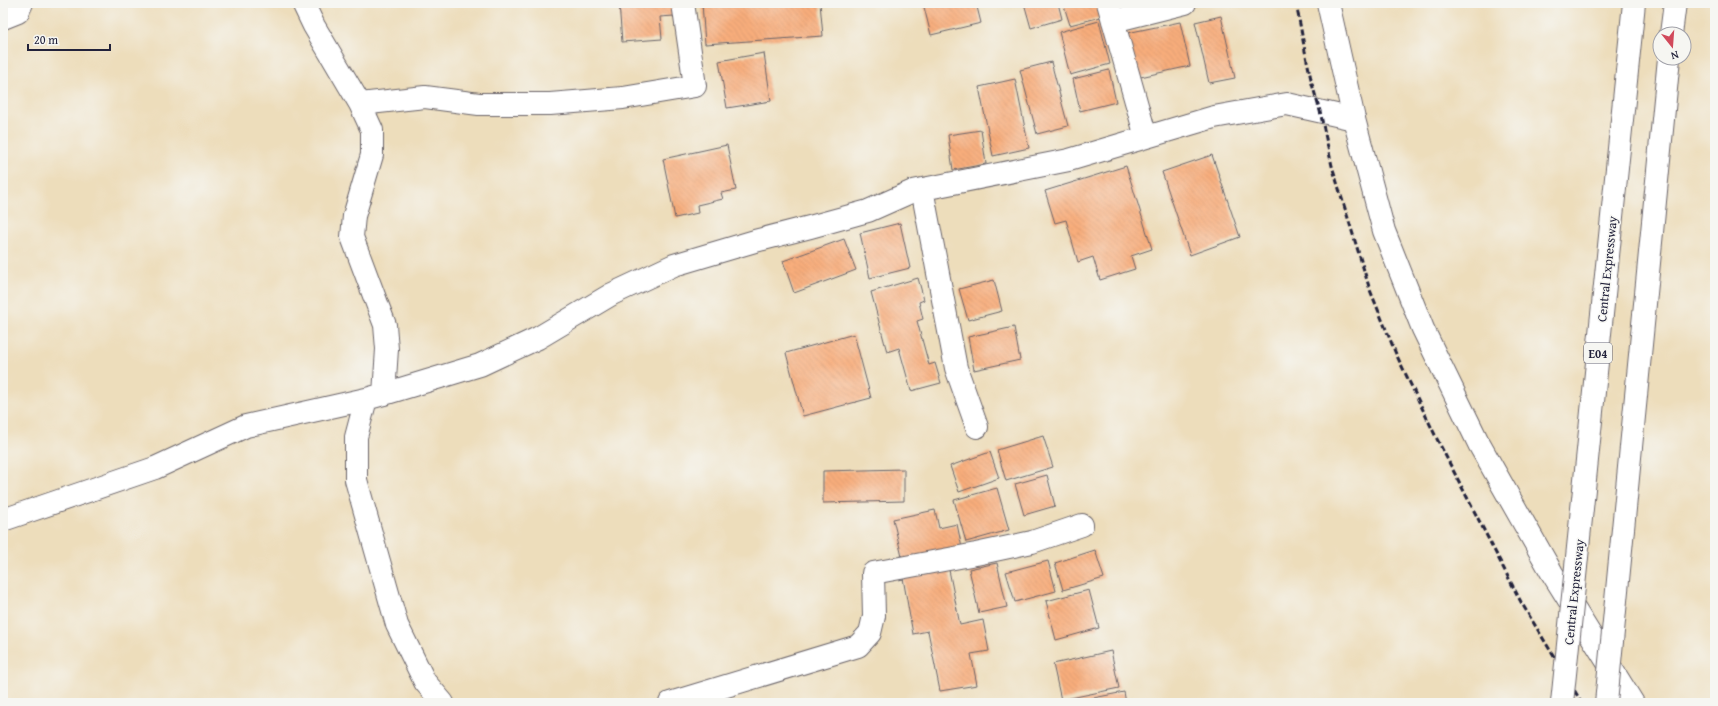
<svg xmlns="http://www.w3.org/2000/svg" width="1718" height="706" font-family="'Gentium Book Plus',serif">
<defs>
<pattern id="building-back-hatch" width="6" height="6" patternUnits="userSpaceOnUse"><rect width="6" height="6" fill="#f8ad7c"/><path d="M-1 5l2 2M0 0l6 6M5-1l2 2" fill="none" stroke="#d4956c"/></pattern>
</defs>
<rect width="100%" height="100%" fill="#f6f6f2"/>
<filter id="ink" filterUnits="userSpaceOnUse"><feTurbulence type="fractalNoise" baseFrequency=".025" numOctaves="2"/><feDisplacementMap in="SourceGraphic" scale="8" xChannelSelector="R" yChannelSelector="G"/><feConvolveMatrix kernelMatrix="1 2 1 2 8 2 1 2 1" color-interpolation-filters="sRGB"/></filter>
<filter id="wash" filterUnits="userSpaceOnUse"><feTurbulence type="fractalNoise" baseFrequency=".012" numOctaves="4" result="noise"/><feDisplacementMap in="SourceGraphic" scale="16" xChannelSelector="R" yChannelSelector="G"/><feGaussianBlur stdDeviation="0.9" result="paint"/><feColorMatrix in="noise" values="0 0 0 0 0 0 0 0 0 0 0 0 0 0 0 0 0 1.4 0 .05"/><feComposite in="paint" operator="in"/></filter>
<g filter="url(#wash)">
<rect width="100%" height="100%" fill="#edddbb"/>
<g id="blocks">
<path fill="url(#building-back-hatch)" d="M619,3H673L674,16L660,17L662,39L622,42Z
M702,3H820L823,36L705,44Z
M923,3H976L981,23L931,35Z
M1024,3H1058L1062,19L1031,28Z
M1063,3H1097L1101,17L1070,25Z
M1221,16L1235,78L1209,83L1195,22Z
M1099,21L1110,64L1070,75L1059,32Z
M1180,22L1190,66L1136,78L1127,33Z
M764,53L771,101L727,108L719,61Z
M1051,62L1068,126L1037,134L1020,70Z
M1109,70L1116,102L1080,111L1073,79Z
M1015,79L1029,148L993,156L979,87Z
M981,130L986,164L953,170L948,135Z
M727,145L736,190L721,193L723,199L697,205L698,213L675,218L663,159Z
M1212,155L1240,237L1190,255L1162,172Z
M1126,166L1152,249L1131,256L1135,269L1100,280L1093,257L1078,262L1066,220L1055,223L1045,191Z
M900,223L910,268L870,278L860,233Z
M844,239L856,270L794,293L783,261Z
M918,278L924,300L919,302L923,319L917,321L929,365L935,363L941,383L911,391L899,348L887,352L871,292Z
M994,280L1002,311L968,320L959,289Z
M1014,327L1020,360L974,370L968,337Z
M854,334L871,398L803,416L786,353Z
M1043,436L1053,467L1006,481L997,450Z
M990,452L999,478L959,492L950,466Z
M904,469V501L823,503V471Z
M1047,475L1055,506L1024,515L1015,484Z
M997,488L1009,530L966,542L954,500Z
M935,510L939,528L957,524L962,548L903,561L893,519Z
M1095,550L1104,578L1063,590L1055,563Z
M1048,561L1056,591L1015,602L1006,572Z
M997,563L1007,607L979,613L969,569Z
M949,570L960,625L983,620L989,651L971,654L977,685L940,691L928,631L913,634L903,578Z
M1089,590L1099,628L1056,640L1046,601Z
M1111,651L1119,688L1061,700L1053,664Z
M1124,692L1126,703H1073V702Z"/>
</g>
</g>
<g filter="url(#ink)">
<use href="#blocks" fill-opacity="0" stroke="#696368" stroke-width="1"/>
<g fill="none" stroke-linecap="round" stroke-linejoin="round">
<defs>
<path id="minor" d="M303,3L314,26L360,104L372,130V155L354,216L352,237L385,325L387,349L384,394L366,399L356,437V480L397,625L425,682L443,703
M1108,3L1146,137
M3,18L18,12L22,3
M1113,21L1185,3
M360,104L425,97L479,104H550L623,98L695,86L683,3
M922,189L956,368L977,427
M384,394L480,365L538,338L612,294L674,265L755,241L810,227L868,211L913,191L1069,160L1214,117L1287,104L1354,119
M3,520L155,468L246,426L366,399
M670,703L858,646L870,633L874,616L873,573L976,554L1032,542L1082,525"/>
<path id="tertiary" d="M1328,3L1354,119L1384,231L1423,329L1479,444L1552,573L1633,703"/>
<path id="motorway" d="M1671,34L1675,3"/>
</defs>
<use href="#minor" stroke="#696368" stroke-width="24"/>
<use href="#tertiary" stroke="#696368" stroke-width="24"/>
<use href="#motorway" stroke="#696368" stroke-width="24"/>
<use href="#minor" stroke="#fff" stroke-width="22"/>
<use href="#tertiary" stroke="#fff" stroke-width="22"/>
<use href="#motorway" stroke="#fff" stroke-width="22"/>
<path stroke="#22223b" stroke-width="3" stroke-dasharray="6 3" stroke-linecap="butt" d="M1296,3L1305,51L1312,84L1320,111L1332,166L1370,290L1396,354L1437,439L1521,602L1582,703"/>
<defs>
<path id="motorway-bridge" d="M1562,703L1634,3
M1606,703L1669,58"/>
</defs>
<use href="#motorway-bridge" stroke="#696368" stroke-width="24" stroke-linecap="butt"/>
<use href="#motorway-bridge" stroke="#fff" stroke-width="22"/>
</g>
</g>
<g text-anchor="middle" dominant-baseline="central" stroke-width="3" stroke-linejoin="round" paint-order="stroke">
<rect fill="#f6f6f2" stroke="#626272" stroke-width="1" x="1584" y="343" width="28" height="20" rx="3"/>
<g font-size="12" font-weight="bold" fill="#22223b">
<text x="1598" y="353">E04</text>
</g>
<g font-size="13" fill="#22223b" stroke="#f6f6f2">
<text transform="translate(1607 269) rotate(-84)">Central Expressway</text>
<text transform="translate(1574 592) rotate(-84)">Central Expressway</text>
</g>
</g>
<rect width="1718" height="706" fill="none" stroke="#f6f6f2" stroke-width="16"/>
<g transform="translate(1672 46) rotate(163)"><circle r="19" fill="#f6f6f2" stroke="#a1a1a9"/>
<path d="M0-3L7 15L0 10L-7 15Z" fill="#d1495b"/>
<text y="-6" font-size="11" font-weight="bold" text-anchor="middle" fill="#22223b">N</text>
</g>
<path d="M28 44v6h82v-6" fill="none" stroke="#22223b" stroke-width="2"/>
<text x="34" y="44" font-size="12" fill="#22223b" stroke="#f6f6f2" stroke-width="3" paint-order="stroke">20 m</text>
</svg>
